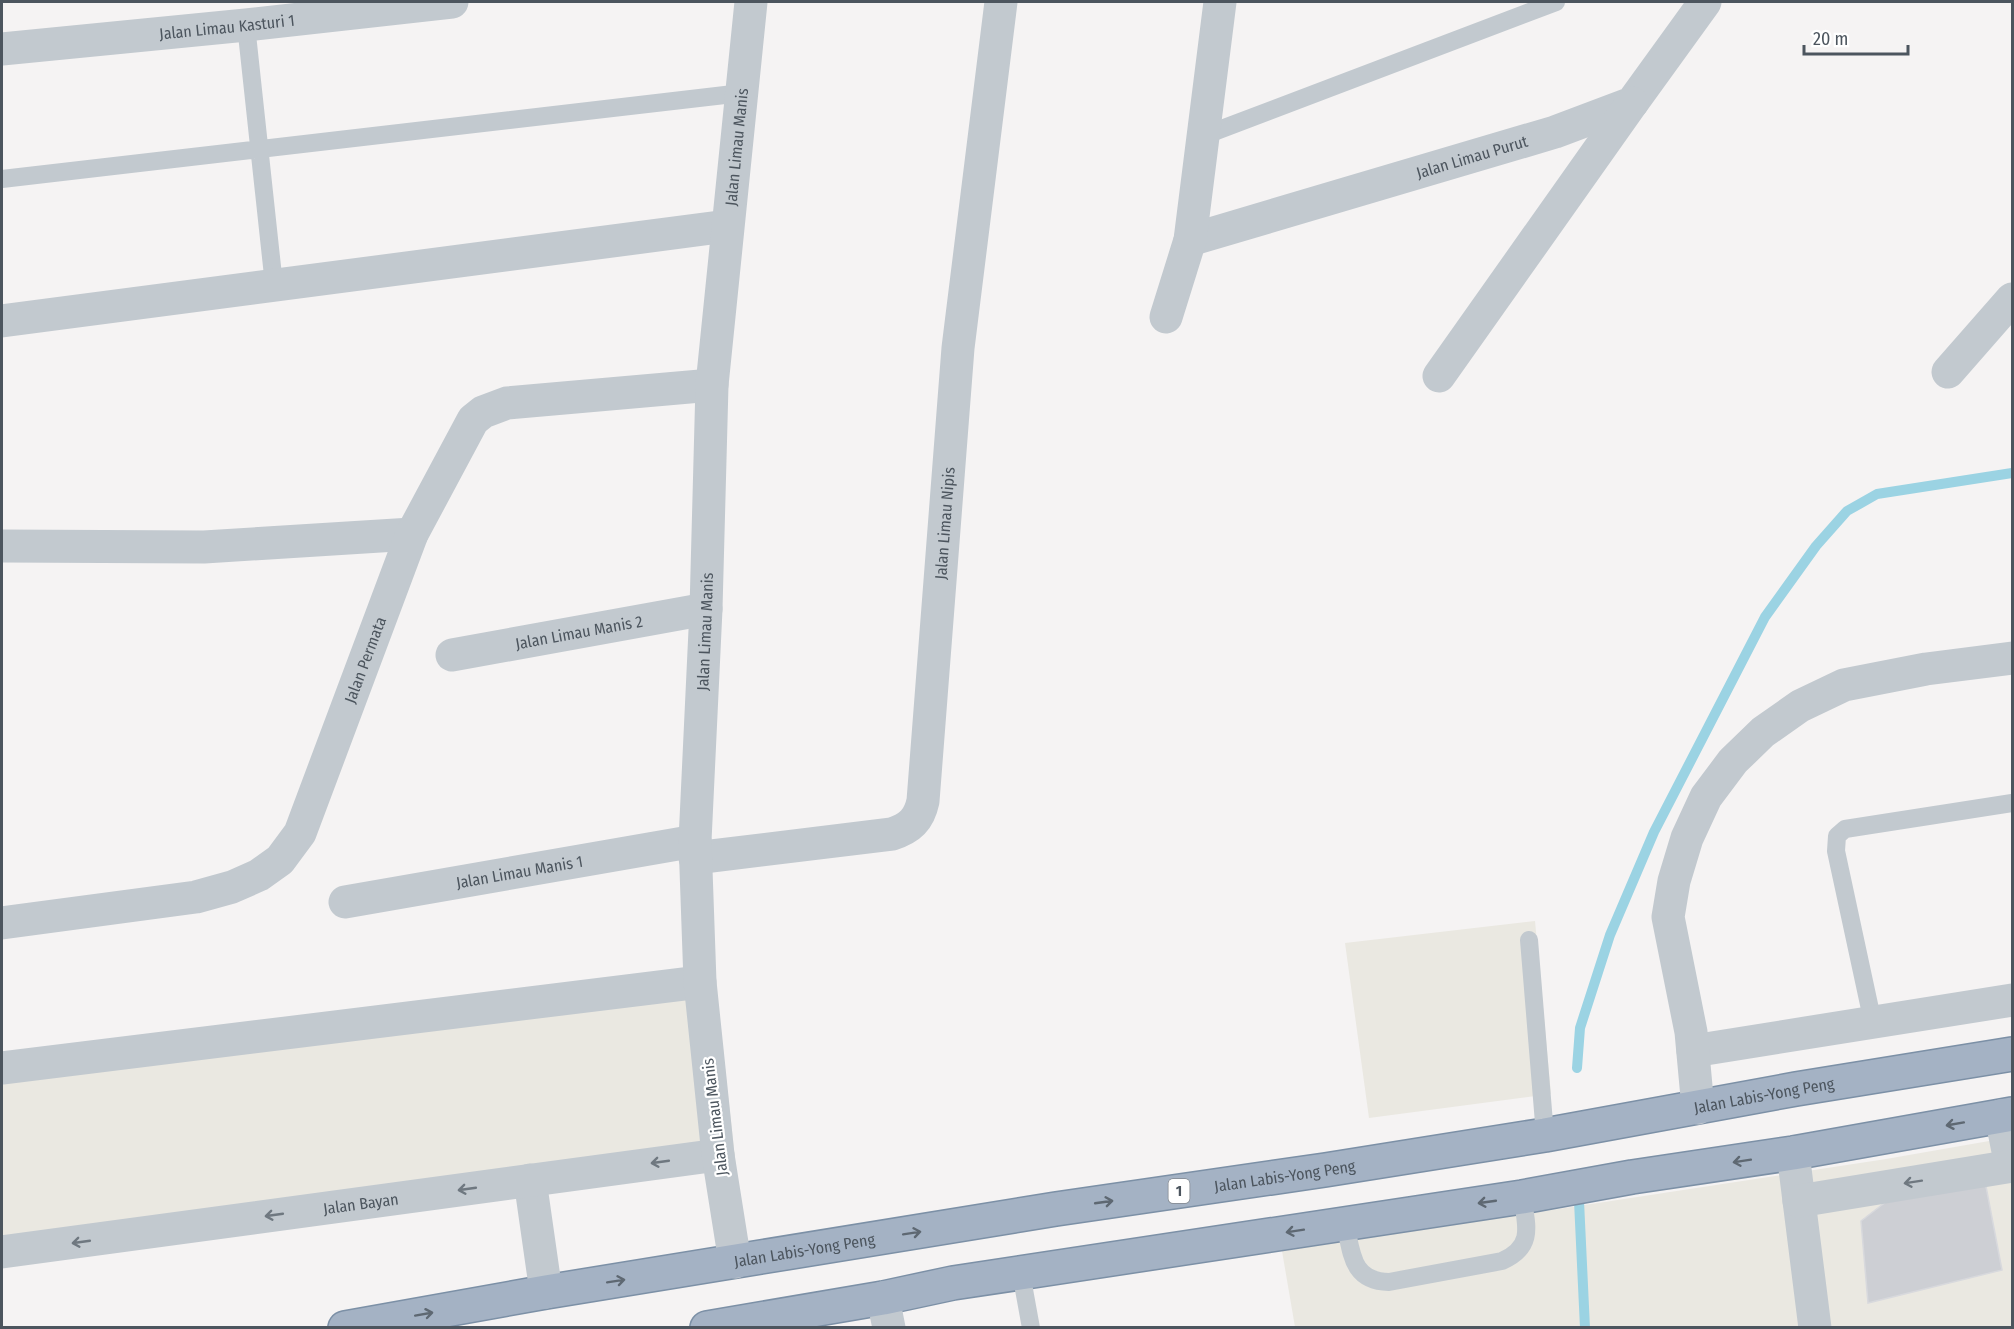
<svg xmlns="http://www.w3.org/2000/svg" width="2014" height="1329" font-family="'Fira Sans Condensed',sans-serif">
<rect width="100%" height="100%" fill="#f5f3f3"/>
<path fill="#eae8e1" d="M1535,921L1551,1094L1369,1118L1345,943Z
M717,995L736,1167L2,1266V1082Z
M2012,1137V1327H1295L1282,1251L1886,1159Z"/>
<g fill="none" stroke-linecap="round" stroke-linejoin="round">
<path stroke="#9bd3e3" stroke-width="10" d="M1577,1068L1580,1028L1610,935L1654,832L1765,617L1816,546L1847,511L1877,494L2012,473
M1579,1201L1585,1328"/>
</g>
<path fill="#cdcfd4" stroke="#d8d9dd" stroke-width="1.5" d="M1984,1176L2002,1270L1868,1303L1861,1221L1891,1198Z"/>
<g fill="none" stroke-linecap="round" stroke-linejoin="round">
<defs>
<g id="trunk">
<path id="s9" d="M345,1328L546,1292L1056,1209L1325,1170L1545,1135L1796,1089L2012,1054"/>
<path d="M707,1328L883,1298L953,1283L1522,1197L1632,1177L1793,1153L2012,1114"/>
</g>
</defs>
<use href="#trunk" stroke="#7c90a6" stroke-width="36"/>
<path stroke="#c2c9cf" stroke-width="18" d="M246,25L274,285
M1203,136L1556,2
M2,179L742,93
M1529,940L1545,1135
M1873,1023L1836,851L1837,836L1845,829L2012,803
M1345,1223C1352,1253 1351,1281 1389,1282L1502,1261C1534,1247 1527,1226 1522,1197
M1021,1273L1031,1328"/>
<g stroke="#c2c9cf" stroke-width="33">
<path id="s1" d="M1190,240L1555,132L1632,103L1705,2"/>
<path d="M1166,317L1190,240L1220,2"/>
<path d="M2,321L727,226"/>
<path d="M1948,372L2012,299"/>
<path d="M1439,376L1632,103"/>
<path d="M2,546L204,547L412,534"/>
<path id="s2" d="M452,655L706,609"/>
<path id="s3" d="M695,858L892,834C910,828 919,820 923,801L958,348L1001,2"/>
<path id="s4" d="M345,902L695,841"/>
<path id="s5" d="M2,923L196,897L232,887L259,875L280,860L300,833L412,534L473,420L483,412L507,403L712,385"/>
<path d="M1693,1051L2012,1000"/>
<path d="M2,1068L700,982"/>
<path d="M1698,1108L1691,1032L1668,917L1674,881L1687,838L1706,797L1733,761L1763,732L1800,706L1844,685L1926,669L2012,658"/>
<path d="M2001,1116L2011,1166"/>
<path d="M1793,1153L1815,1328"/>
<path d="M530,1180L546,1292"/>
<path d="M1799,1201L2012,1166"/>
<path id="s6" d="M2,1252L718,1155"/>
<path id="s7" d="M735,1262L718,1155L700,982L695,841L706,609L712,385L751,2"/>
<path d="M883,1298L889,1328"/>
</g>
<path stroke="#c2c9cf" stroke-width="33" id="s8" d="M2,49L246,25L452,2"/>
<use href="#trunk" stroke="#a4b2c4" stroke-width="33"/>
</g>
<defs><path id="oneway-shaft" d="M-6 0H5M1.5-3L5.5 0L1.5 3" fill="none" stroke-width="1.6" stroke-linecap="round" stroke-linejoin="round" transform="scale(1.5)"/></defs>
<g stroke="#5e6872">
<use href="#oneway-shaft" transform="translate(1955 1124) rotate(170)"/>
<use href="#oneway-shaft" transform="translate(1742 1161) rotate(171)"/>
<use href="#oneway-shaft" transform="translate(1104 1202) rotate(-8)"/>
<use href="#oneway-shaft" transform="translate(1487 1202) rotate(172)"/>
<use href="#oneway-shaft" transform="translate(1295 1231) rotate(171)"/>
<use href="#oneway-shaft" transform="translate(912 1233) rotate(-9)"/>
<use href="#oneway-shaft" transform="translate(616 1281) rotate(-9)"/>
<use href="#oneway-shaft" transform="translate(424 1314) rotate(-10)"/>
</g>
<g stroke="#6f7880">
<use href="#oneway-shaft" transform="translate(660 1162) rotate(172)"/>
<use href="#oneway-shaft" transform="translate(1913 1182) rotate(171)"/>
<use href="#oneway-shaft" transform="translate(467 1189) rotate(172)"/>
<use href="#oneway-shaft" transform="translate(274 1215) rotate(172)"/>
<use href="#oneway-shaft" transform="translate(81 1242) rotate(172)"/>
</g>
<g text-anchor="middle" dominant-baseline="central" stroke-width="4.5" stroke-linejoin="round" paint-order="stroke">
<rect fill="#fff" stroke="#82888e" stroke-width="1.5" x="1168.5" y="1179" width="21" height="24" rx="4.5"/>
<g font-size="15" font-weight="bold" fill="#4c555e">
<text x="1179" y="1191">1</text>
</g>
<g font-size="16" fill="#4c555e" stroke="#fff">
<text stroke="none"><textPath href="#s8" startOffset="226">Jalan Limau Kasturi 1</textPath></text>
<text stroke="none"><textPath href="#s7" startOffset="1119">Jalan Limau Manis</textPath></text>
<text stroke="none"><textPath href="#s1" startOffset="294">Jalan Limau Purut</textPath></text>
<text stroke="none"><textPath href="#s3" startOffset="525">Jalan Limau Nipis</textPath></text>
<text stroke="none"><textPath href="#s2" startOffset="129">Jalan Limau Manis 2</textPath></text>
<text stroke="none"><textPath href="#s7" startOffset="633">Jalan Limau Manis</textPath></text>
<text stroke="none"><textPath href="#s5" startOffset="507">Jalan Permata</textPath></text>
<text stroke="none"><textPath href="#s4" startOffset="177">Jalan Limau Manis 1</textPath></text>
<text stroke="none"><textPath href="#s9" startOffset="1438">Jalan Labis-Yong Peng</textPath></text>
<text transform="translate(715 1117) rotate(-97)">Jalan Limau Manis</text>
<text stroke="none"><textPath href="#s9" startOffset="952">Jalan Labis-Yong Peng</textPath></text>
<text stroke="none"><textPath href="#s6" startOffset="362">Jalan Bayan</textPath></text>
<text stroke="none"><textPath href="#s9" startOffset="466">Jalan Labis-Yong Peng</textPath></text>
</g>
</g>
<rect width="2014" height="1329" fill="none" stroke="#4c555e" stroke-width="6"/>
<path d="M1804 45v9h104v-9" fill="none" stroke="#4c555e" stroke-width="3"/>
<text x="1813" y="45" font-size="18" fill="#4c555e" stroke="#ffffff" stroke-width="4.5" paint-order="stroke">20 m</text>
</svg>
